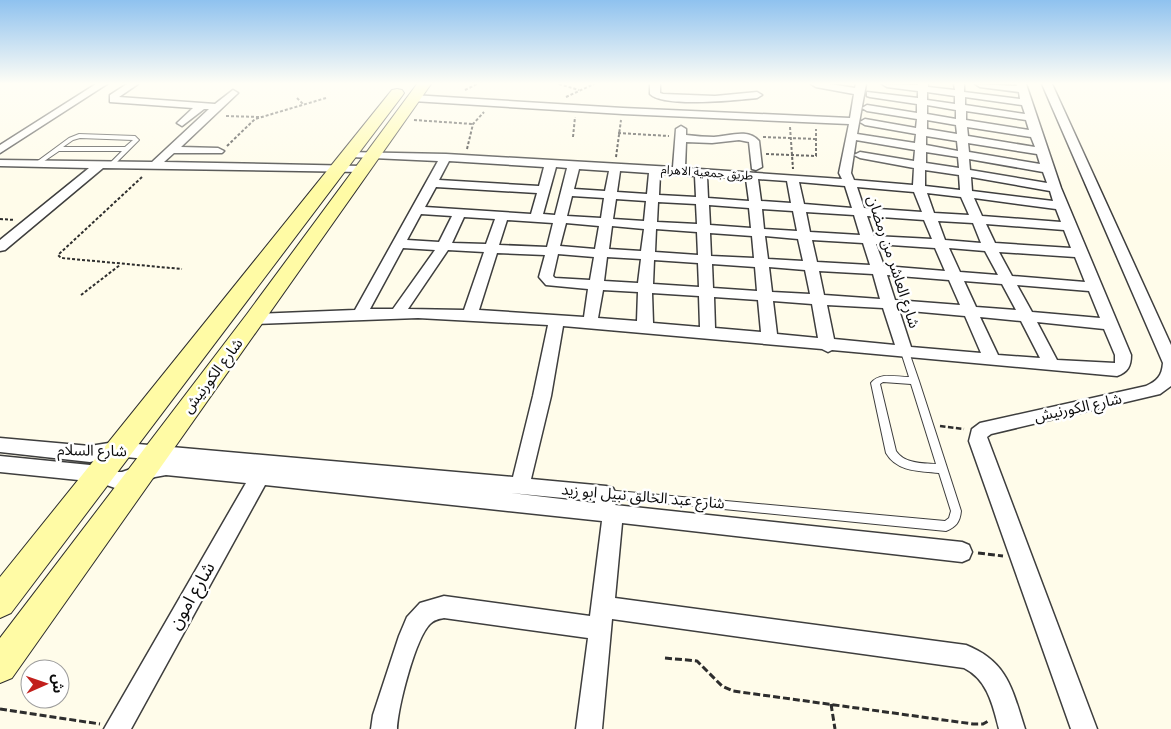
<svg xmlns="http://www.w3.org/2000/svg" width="1171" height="729" font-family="Spectral,'Noto Sans Arabic',serif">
<rect width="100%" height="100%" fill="#fffcea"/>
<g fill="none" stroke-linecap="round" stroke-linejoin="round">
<defs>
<path id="service" d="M79,134L135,136L139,140L114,165L112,166L109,164L122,151H59L40,164L35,163L69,138ZM80,138L133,140L125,147H63L73,140Z
M905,349L909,352L919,381L961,511C960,522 956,527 946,531L602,497L601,494L602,491L606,490L945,521L949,518L951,511L939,473C920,471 897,472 886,453L871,383C880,372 895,377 909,377L901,352ZM883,382L911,384L936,464C922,463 905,464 896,451L880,384Z"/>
<path id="minor" d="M96,84H107L0,153V145Z
M127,84H138L119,97L215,104L233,90L238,93L181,147L218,148L224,151L222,153H174L164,162L362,166L368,169L362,172L103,168L5,250L0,251V240L89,168L0,166V160L152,162L209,109H204L182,126L177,123L193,108L110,102V95Z
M650,84H660V93L663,94L715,96L757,92L762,95L757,98C736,100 664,108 650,94Z
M811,84H830L855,88L856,84H866L857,134L915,143L916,134L865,125L860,122L865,119L916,128L917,119L867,111L862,108L867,105L917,113V104L870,97L867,96V92L918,98V91L887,87L882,84L918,85V84H928V87L955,90L954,84H964V92L1020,99L1019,92L980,87L975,84L1017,86L1016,84H1026L1061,188L1131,355C1131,366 1128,372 1117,376L832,350L828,352L822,349L563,326L551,396L531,479L606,486L613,488L616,494L615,505L962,542L969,545L972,552L969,559L962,562L622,523L615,598L966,645C1008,662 1012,689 1025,729H999C993,706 988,680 964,668L612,619L602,729H576L588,638L444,618C438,619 434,620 430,624C415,639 398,707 397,729H371L373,715L399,636L407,617L420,603L444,596L590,616L602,521L265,485L131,729H104L246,483L166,475L155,477L128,487L115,488L98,482L0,472V456L100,466L114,472H122L157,460L115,456L90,462L0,452V438L90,446L115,442L513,477L533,396L548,325L418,318L255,324L250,323L247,319L250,315L255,314L355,310L438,161L351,157L345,154L347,152L446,154L673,167L676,129L681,126L686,129V135C695,136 705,137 714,137C729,136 748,128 759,141L762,167L756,170L752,169L749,142L739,140L712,143L686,142L685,168L842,179L839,173L849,124L623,114L413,101L408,98L413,95L623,108L850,118L854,94L816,87ZM927,92L955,96V104L927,100ZM965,97L1022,105L1025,114L965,105ZM927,105L956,110V119L927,114ZM966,111L1026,120L1029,130L966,120ZM927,120L956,125L957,134L927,129ZM967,127L1031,137L1035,147L968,136ZM926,136L957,141L958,151L926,145ZM856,140L915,150L914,161L860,152L854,155L860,158L914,168L913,185L854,180L851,173ZM968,143L1037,154L1040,164L969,152ZM926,152L958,157L959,168L926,163ZM969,159L1043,172L1047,183L970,170ZM449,161L544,167L539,186L439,180ZM556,167L567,168L555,215L543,214ZM579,169L609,171L605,191L574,189ZM925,170L959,175L960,190L925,186ZM620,171L649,173L647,194L617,192ZM660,174L695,176L696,197L659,195ZM707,176L746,179L749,201L708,198ZM971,177L1050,191L1053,201L972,191ZM758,179L787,181L791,203L761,201ZM799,182L845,186L852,208L804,204ZM436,187L537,193L531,214L425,207ZM857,187L914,192L922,212L864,208ZM927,193L961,197L969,215L934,213ZM572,196L604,198L601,218L567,216ZM974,198L1056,209L1061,222L982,216ZM616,199L646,201L644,221L613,219ZM658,202L696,204L697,224L657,222ZM709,205L749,208L751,228L710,225ZM762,209L793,211L797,231L764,229ZM806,212L854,215L860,235L810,232ZM421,214L452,216L439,242L407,240ZM867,216L924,220L932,239L874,236ZM464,217L495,219L486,244L452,243ZM507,220L553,223L547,247L499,245ZM938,221L973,223L981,243L945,240ZM566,223L599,226L595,249L560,246ZM986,224L1064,230L1071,248L995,243ZM612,226L644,229L641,251L609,249ZM656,229L697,232L698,255L655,252ZM710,233L752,236L754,258L711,256ZM765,236L798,239L803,261L768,259ZM812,240L863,243L870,265L817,262ZM876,244L935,248L945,271L884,266ZM403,248L435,250L393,309H370ZM949,248L985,251L998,275L960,272ZM448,250L484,252L464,310L408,309ZM999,252L1075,257L1085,282L1012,276ZM497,253L545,255L539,277L546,285L588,289L584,317L479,310ZM558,254L594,257L590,280L555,278L553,276ZM607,257L641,259L638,283L604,281ZM654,260L698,263L699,287L653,284ZM712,264L755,267L757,291L713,288ZM769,267L805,270L810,294L772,292ZM819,271L873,274L880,299L824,295ZM887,275L949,280L960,305L895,300ZM964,281L1002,284L1016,310L976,307ZM1017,285L1089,291L1100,318L1032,312ZM603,290L638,292L637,321L598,318ZM652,293L699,296L700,327L653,323ZM714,297L758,300L761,332L715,328ZM773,301L812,304L818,338L777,334ZM827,305L883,308L895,345L834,339ZM899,310L965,316L981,353L911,347ZM980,317L1021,321L1040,358L998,355ZM1037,322L1104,329L1115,355V363L1057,360ZM511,493L595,501V503Z
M1042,84H1052L1171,345V386L1160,394L991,434L987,437L1097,729H1071L969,441L972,429L980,423L1146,386C1157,381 1162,376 1163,363Z"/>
<path id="secondary" d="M417,84H431L12,678L0,683V638L247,314Z
M397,89L402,90L404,93L402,96L11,613L0,618V577L392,90Z"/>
</defs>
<use href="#service" stroke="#3e3e3e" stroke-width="2"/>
<use href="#minor" stroke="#3e3e3e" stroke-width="3"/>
<use href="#secondary" stroke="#2d2d2d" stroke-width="2"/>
<path stroke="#2d2d2d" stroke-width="2" stroke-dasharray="3 2" stroke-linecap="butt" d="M559,84L579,90
M465,90L477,84
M566,97L594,84
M297,98L304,105
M226,116L260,117
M414,120L473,124
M790,127L793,169
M618,133L669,136
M573,137L575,117
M763,137L816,139
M227,146L255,119L326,98
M467,149L473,124L484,112
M766,154L816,156V129
M616,157L621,120
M142,177L58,255L61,258L182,269
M0,219L15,220
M81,295L120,265"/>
<path stroke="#2d2d2d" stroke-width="2.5" stroke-dasharray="5.5 2.5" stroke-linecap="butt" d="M940,426L964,429"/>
<path stroke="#2d2d2d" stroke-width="3" stroke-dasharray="7 3" stroke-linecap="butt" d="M978,553L1003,556
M665,658L697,661L722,686L733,691L973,724H983L990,720
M831,704L835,729
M0,709L100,724"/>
<use href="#service" fill="#fff" fill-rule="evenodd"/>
<use href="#minor" fill="#fff" fill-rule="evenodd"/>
<use href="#secondary" fill="#fffba5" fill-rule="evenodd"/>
</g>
<linearGradient id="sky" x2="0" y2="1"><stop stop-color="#8fc2ef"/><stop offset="0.45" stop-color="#fffef6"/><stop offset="1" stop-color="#fffef6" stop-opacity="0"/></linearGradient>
<rect width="1171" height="186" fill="url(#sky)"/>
<g text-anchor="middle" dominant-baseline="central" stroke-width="5" stroke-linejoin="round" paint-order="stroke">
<g font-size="12" fill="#0b0b0b" stroke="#fff">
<text transform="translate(707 173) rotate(4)">طريق جمعية الاهرام</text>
</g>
<g font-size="15" fill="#0b0b0b" stroke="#fff">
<text transform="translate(893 262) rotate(72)">شارع العاشر من رمضان</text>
<text transform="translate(213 376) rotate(-53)">شارع الكورنيش</text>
<text transform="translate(1078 408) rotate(-12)">شارع الكورنيش</text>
<text transform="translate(92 451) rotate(1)">شارع السلام</text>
<text transform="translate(643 497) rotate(5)">شارع عبد الخالق نبيل ابو زيد</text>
</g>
<g font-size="18" fill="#0b0b0b" stroke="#fff">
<text transform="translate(192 596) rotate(-60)">شارع امون</text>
</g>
</g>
<g transform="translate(45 684) rotate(88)"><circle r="24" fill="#ffffff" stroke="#9d9d9d"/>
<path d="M0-4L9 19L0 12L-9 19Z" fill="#c2201c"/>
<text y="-8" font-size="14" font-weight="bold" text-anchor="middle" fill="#0b0b0b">ش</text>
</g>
</svg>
